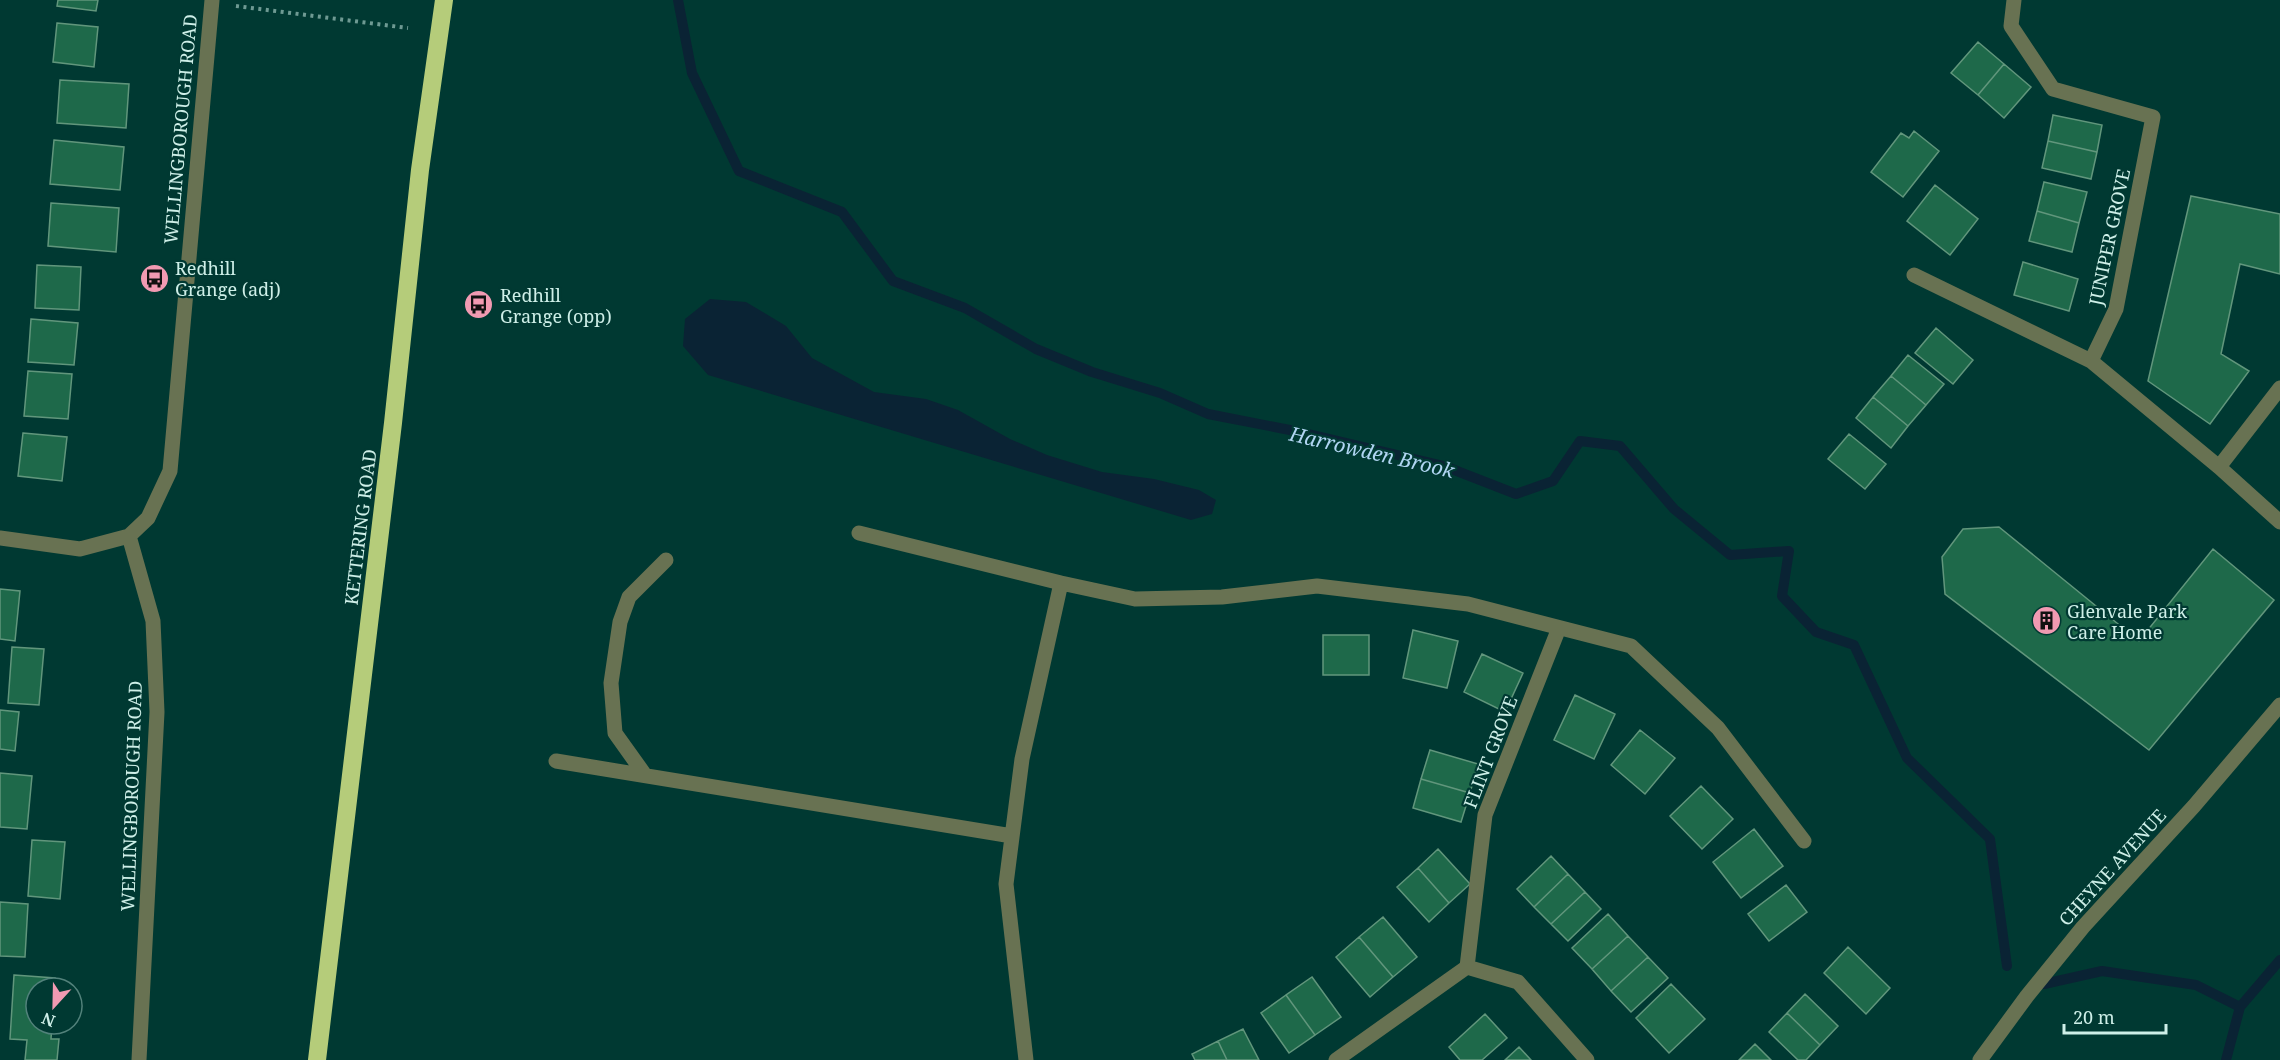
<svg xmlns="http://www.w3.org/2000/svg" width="2280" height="1060" font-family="'Noto Serif',serif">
<rect width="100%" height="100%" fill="#003932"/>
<path fill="#0a2334" d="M710,299L746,302L786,326L812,358L874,392L926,399L958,410L1010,439L1047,455L1102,472L1154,479L1199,490L1216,500L1212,514L1191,520L708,375L683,346L685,319Z"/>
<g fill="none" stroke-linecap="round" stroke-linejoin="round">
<path stroke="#0a2334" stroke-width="10" d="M678,0L692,73L739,171L842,212L893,281L965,308L1036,349L1092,372L1160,393L1208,414L1300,432L1444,466L1516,494L1553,481L1580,441L1620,446L1674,509L1730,555L1789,551L1782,596L1816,632L1854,645L1907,758L1990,839L2007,966
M2044,984L2102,971L2196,985L2240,1007
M2226,1060L2240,1007L2280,960"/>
</g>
<path fill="#1e694a" stroke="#61967c" stroke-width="1.5" d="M58,0H98L96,11L57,6Z
M57,23L98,27L94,67L53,62Z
M1978,42L2004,64L1978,95L1951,73Z
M2004,64L2031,87L2004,118L1978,95Z
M60,80L129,84L126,128L57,123Z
M2053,115L2102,125L2097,152L2048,141Z
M1914,131L1939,151L1903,197L1871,172L1901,133L1909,138Z
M54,140L124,147L120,190L50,184Z
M2048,141L2097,152L2091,179L2042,168Z
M2044,182L2087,192L2079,223L2037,211Z
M1935,185L1978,219L1950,255L1907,221Z
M2191,196L2280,214V274L2240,264L2221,354L2249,371L2210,424L2148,381Z
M51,203L119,208L116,252L48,246Z
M2037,211L2079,223L2072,252L2029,241Z
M2023,262L2078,279L2069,311L2014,295Z
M37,265L81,267L79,310L35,308Z
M31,319L78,323L74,365L28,362Z
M1936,328L1973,360L1953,384L1915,353Z
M1908,355L1944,384L1926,405L1891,376Z
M28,371L72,374L68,419L24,416Z
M1891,376L1926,405L1908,426L1873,397Z
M1873,397L1908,426L1891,448L1856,418Z
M23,433L67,437L62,481L18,476Z
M1849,434L1886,464L1865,489L1828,459Z
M1999,527L2139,641L2213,549L2274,600L2149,750L1945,594L1942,557L1963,529Z
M0,589L20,591L15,641L0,639Z
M1413,630L1458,641L1447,688L1403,678Z
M1323,635H1369V675H1323Z
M12,647L44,649L39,705L8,703Z
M1482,654L1523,673L1505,712L1464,692Z
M1575,695L1615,714L1594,759L1554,740Z
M0,710L19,712L15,751L0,749Z
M1640,730L1675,758L1645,794L1611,765Z
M1430,750L1478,764L1470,793L1421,779Z
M0,773L32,776L27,829L0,827Z
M1421,779L1470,793L1461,822L1413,808Z
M1701,786L1733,819L1702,849L1670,816Z
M1754,829L1783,866L1741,898L1713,862Z
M32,840L65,842L60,899L28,896Z
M1438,849L1470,884L1449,903L1418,868Z
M1551,856L1568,874L1534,907L1517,889Z
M1418,868L1449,903L1429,922L1397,887Z
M1568,874L1585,892L1551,924L1534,907Z
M1786,885L1807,912L1769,941L1748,914Z
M1585,892L1601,909L1568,941L1551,924Z
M0,902L28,904L25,957L0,956Z
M1608,914L1628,936L1592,969L1572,948Z
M1383,917L1417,957L1393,977L1359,937Z
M1628,936L1648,957L1611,991L1592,969Z
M1359,937L1393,977L1370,997L1336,957Z
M1848,947L1890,988L1866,1014L1824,973Z
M1648,957L1668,978L1631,1012L1611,991Z
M14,975L55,978V988H36V1024H52L51,1039H59L57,1060H25L27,1040L10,1039Z
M1312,977L1341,1017L1315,1035L1286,995Z
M1671,984L1705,1019L1669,1053L1636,1018Z
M1805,994L1838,1026L1820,1045L1787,1013Z
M1286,995L1315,1035L1289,1053L1261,1013Z
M1787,1013L1820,1045L1806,1060H1798L1769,1032Z
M1485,1014L1507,1038L1482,1060H1460L1449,1047Z
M1243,1029L1259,1060H1227L1218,1041Z
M1218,1041L1227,1060H1195L1192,1054Z
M1755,1044L1771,1060H1739Z
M1519,1047L1531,1060H1505Z"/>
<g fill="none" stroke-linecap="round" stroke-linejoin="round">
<path stroke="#6e9a93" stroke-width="4" stroke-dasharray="3 4.5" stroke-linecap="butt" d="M236,6L408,28"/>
<path stroke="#687252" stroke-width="15" d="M2014,0L2011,26L2053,89L2153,117L2116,309L2091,361
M1914,275L2091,361L2219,467L2280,522
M2219,467L2280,388
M859,533L1061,583L1135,599L1222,597L1317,586L1468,604L1631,646L1718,728L1804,841
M129,536L153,621L157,712L139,1060
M0,538L80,549L129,536L148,518L170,471L212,0
M556,761L1012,836
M645,775L615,733L611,683L620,622L629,597L666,560
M1467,967L1485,815L1559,628
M1026,1060L1006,884L1022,759L1061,583
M1336,1060L1467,967L1518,982L1587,1060
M1980,1060L2027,996L2083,927L2194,806L2280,705"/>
<path stroke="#b5cc7a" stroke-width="18" d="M317,1060L393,423L420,170L444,0"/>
</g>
<defs>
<symbol id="bus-disc" viewBox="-11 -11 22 22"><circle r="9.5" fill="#f19ab2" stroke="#003932"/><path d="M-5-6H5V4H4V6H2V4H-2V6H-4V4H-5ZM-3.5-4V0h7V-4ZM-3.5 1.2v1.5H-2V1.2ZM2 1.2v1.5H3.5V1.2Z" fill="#111"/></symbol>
<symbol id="building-disc" viewBox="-11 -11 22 22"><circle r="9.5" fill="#f19ab2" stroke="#003932"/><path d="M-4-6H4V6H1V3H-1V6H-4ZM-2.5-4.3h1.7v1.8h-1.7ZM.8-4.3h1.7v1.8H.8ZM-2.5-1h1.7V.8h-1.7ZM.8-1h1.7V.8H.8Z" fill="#111"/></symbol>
</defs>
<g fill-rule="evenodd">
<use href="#bus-disc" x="138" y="262" width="33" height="33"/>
<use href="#bus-disc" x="462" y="288" width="33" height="33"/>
<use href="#building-disc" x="2030" y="604" width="33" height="33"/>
</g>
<g text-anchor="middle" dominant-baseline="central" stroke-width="4.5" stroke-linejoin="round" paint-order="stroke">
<g font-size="18" fill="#ceefe8" stroke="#003932">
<text transform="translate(180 129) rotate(-85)">WELLINGBOROUGH ROAD</text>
<text transform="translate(2109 237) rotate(-78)">JUNIPER GROVE</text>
<text transform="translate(360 527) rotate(-83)">KETTERING ROAD</text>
<text transform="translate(1490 752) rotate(-69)">FLINT GROVE</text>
<text transform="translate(131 796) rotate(-88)">WELLINGBOROUGH ROAD</text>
<text transform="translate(2112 867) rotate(-48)">CHEYNE AVENUE</text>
</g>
<g font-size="18" fill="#ceefe8" stroke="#003932" text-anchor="start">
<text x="175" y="268">Redhill<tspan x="175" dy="21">Grange (adj)</tspan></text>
<text x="500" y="295">Redhill<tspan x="500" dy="21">Grange (opp)</tspan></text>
<text x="2067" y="611">Glenvale Park<tspan x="2067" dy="21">Care Home</tspan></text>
</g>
<g font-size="20" font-style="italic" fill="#b0d5f2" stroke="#003932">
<text transform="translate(1372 452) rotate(13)">Harrowden Brook</text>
</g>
</g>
<g transform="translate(54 1006) rotate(202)"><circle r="28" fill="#003932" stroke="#52827b" stroke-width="1.5"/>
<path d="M0-4.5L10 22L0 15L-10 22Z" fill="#f19ab2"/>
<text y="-9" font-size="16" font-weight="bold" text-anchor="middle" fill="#ceefe8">N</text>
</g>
<path d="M2064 1024v9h102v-9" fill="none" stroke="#ceefe8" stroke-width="3"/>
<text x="2073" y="1024" font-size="18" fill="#ceefe8" stroke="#003932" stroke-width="4.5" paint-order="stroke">20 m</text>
</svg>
